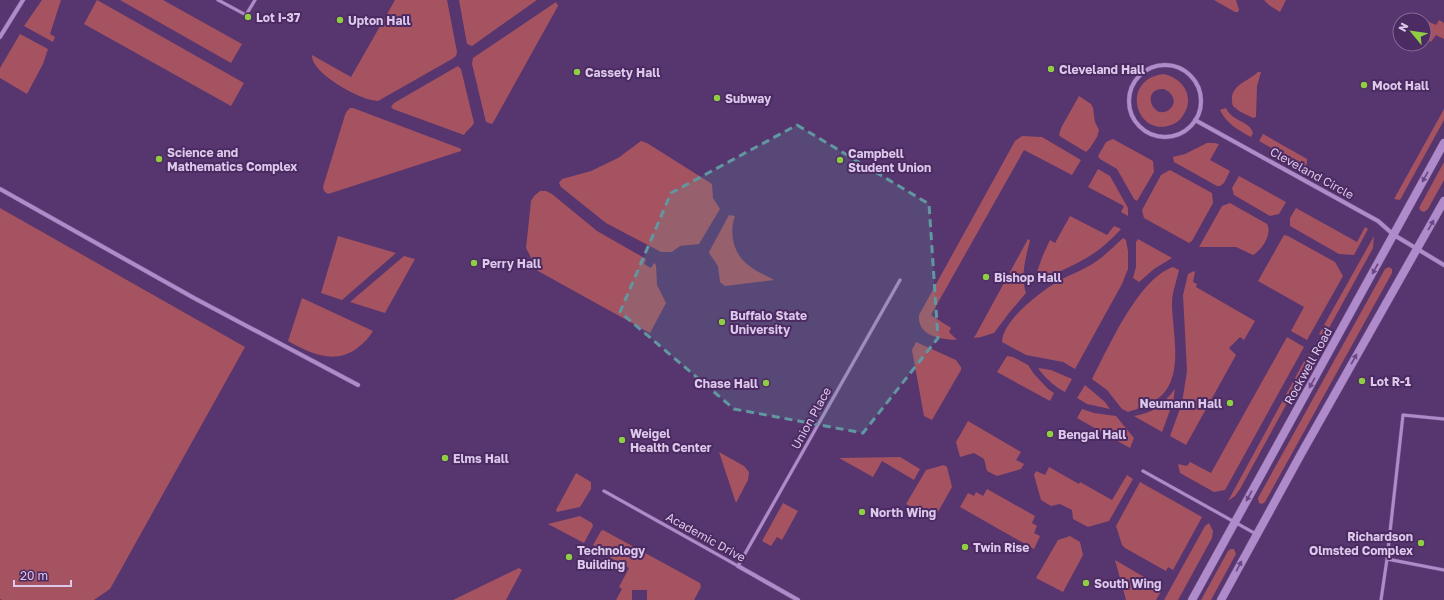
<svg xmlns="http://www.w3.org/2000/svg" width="1444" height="600" font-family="'Golos Text',sans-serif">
<rect width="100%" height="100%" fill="#57356e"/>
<path fill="#a55361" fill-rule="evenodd" d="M42,0H61L50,34L55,37L53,42L24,26Z
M97,0L244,83L231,106L84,24Z
M120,0H163L242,44L231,63Z
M395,0H447L457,52L456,56L452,59L378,101C362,101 311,74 312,55L351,77Z
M459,0H537L472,46L467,44Z
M1214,0H1236L1239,10L1238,12H1235Z
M1264,0H1286L1280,12L1269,5Z
M556,2L558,6L494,121L492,124L486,122L472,64L473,58Z
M1439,20L1444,23V39L1436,35L1431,42L1424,38V26L1427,21L1436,25Z
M20,34L48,49L43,64L27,94L0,78V68Z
M458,66L461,69L474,123C472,127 467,130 464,135L393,109L391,107L394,103Z
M1258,72H1261L1257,86L1256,117L1253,118L1239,111L1233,106C1227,86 1246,83 1258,72Z
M1164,74C1181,78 1193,93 1186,110C1183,117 1178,123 1171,125C1136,138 1119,79 1164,74ZM1164,89C1172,92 1178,102 1170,109C1154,123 1139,88 1164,89Z
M1079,96L1091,104L1093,108L1095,122L1099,130L1097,137L1090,148L1086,152L1061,137L1059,135L1061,128Z
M350,108H353L459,148L461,149V151L328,194L324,191L323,187L345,115L347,111Z
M1226,108C1231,121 1250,121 1253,133L1251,137C1238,130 1227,124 1220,110Z
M1444,109V120L1400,200L1394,199Z
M1263,134L1307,159V163L1305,167L1303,166V164L1300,162L1299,163L1259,141Z
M1022,136L1042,137L1081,160L1072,175L1024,150L931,315L951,328L949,332L957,340C940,339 917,336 919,315L1015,141Z
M1113,139L1153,161L1154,172L1137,201L1134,199L1117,169L1100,159L1098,156L1106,142Z
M641,141L647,143L712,184L713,198L720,209L699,244L680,246L672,252H661L606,223L561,187L559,183L562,179L591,171L618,158Z
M1207,143H1214L1219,144L1210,160L1230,171L1224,183L1220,186H1217L1174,162L1173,157L1185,154Z
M1444,162V180L1428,209L1424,212L1421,211L1419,208L1420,206Z
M1098,169L1110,176L1128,208V216L1121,212L1124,206L1088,187Z
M1170,170L1212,193L1213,203L1192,241L1189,243L1144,218L1142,210L1161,175Z
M1239,176L1286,202L1279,214L1270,216L1234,195L1232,188Z
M540,191H546L552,194L597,231L646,259L644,264L651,268L654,263L656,265L657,285L666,303L650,333L538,271L526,248L531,201L534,196Z
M1230,203L1267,224C1273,234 1261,251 1253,255L1236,247H1199L1222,206Z
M0,208L245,347L110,589L94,600H2L0,599Z
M1296,208L1357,242L1365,227L1368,229L1354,255L1339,254L1290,226V218Z
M729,215L735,216C729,232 733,253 747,264C755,271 765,275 774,280L725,286L720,282L718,266L709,253V252Z
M1070,216L1107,235L1114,226L1121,229C1111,240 1100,250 1088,257C1072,267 1055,272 1039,284H1037L1034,280L1043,255L1050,240L1055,243Z
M1284,235L1288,236L1335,262L1343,276L1307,340L1291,331L1304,307L1258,281Z
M338,236L396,253L342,300L321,293Z
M1374,236L1373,248L1324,337L1319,334Z
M1123,238L1126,240L1128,251V269L1122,284L1075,369L1063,362L1026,355L1002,342C1003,320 1039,293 1057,282C1066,276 1077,273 1087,267C1101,260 1112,248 1123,238Z
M1028,239L1030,240C1026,257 1020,276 1026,293L1009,313L994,333L981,337L974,338Z
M1138,239L1172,258L1154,269L1139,282L1133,278L1136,267V242Z
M404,256L415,259L385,313L350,302Z
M1173,267L1179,270C1177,280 1172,292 1172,303C1172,332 1186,380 1156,400C1147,406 1137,409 1128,412L1122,409L1107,390L1092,379C1109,347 1138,279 1173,267Z
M1389,267L1392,269V273L1265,502L1262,504L1259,503L1258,498L1385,269Z
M1194,271L1195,272L1193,282L1197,284L1196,287L1255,321L1244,340L1240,337L1229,348L1236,355L1186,445L1170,436L1182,403L1187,371L1183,295L1188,274Z
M302,298L373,331C369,338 363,344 356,349C333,365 310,353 288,341Z
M1287,337L1304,347L1225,490L1214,492L1180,473L1178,464L1187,466L1190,462L1211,473Z
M916,342L956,360L961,367V370L932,420L924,416L912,350Z
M1308,354L1313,356L1240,489L1235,496L1228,501Z
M1007,356L1013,357L1028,365L1034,374L1048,389L1054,393L1050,401L997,372Z
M1038,368L1051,370L1072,379L1065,392C1054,386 1045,378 1038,368Z
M1085,385L1105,402L1110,409L1087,404L1077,398Z
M1175,389L1173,402L1162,432L1134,416C1155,412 1161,406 1175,389Z
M1082,409L1094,413L1116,416L1134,438L1130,448L1077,418Z
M968,421L1021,452L1016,460L1024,464L1021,469L997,476L987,471L984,459L974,453L960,457L956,442Z
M719,452L744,466L749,472L748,480L736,503Z
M900,457L920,469L914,480L882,461L873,477L839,458Z
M944,465L947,467L952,487L934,519L906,504L926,470Z
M1049,467L1079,484L1080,482L1112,500L1127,475L1133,479L1109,521L1088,527L1073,519L1072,510L1060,504L1051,506L1041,500L1034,475L1036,471L1045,475Z
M576,473L591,482V489L580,507L557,512L556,510Z
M1140,482L1202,517L1173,570L1168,567L1166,571L1125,548L1122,545L1116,526Z
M987,489L1035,516L1032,523L1037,526L1034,533L1040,536L1034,549L960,507L968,493L974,496L976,492L983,496Z
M783,503L798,511L782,540L777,537L771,546L762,541Z
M580,516L592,523L593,526L584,543L548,524Z
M1209,523L1213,531L1212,538L1178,600H1164L1205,526Z
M603,530L700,583L701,587L694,600H647V590H632V600H616L622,589L619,587L629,568L609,557L610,554L593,545L601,531Z
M1070,536L1080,542L1083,555L1063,592L1036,578L1058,540Z
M1231,549H1234L1236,554L1211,600H1201L1228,551Z
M1115,560L1163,588L1156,600H1126Z
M519,568L522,570L506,600H453Z"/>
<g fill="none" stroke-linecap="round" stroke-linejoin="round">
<defs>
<path id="lane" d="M218,0L246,15L255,0
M1143,471L1256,534
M604,491L738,566L900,280
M1387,559L1403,415L1444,419
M1381,600L1387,559L1444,570"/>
<path id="street" d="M0,37L23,0
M1129 101a36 36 0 1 1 72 0a36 36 0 1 1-72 0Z
M1195,120L1378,221L1394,235L1444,265
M0,189L194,298L358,385
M738,566L798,600"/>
<path id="secondary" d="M1192,600L1444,143
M1221,600L1301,454L1444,201"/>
</defs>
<use href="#lane" stroke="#6f5282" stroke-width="4"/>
<use href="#street" stroke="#6f5282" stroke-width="5"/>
<use href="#secondary" stroke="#6f5282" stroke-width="9"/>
<use href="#lane" stroke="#b08bcb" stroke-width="3"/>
<use href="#street" stroke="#b08bcb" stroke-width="4"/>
<use href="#secondary" stroke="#b08bcb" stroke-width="8"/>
</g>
<defs><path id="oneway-solid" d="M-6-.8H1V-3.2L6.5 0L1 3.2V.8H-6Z"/></defs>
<g fill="#6a4782">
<use href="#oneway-solid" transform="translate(1425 177) rotate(119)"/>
<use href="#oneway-solid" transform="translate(1431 225) rotate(-60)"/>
<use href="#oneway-solid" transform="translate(1375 269) rotate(119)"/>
<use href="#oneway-solid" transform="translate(1354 359) rotate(-61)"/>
<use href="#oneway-solid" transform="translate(1312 383) rotate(119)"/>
<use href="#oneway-solid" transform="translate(1249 496) rotate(119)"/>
<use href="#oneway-solid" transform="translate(1239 566) rotate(-62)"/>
</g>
<path fill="#6197a0" fill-opacity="0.2" stroke="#6197a0" stroke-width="3" stroke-dasharray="8 5" stroke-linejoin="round" d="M797,125L929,204L938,338L863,433L734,409L620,312L671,193Z"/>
<g fill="#8fcd42" stroke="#4c2a62" stroke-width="1.5">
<circle cx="248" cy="17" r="4"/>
<circle cx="340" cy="20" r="4"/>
<circle cx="1051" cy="69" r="4"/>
<circle cx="577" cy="72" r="4"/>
<circle cx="1364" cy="85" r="4"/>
<circle cx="717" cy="98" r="4"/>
<circle cx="159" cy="159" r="4"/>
<circle cx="840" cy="160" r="4"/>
<circle cx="474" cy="263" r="4"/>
<circle cx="986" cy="277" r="4"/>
<circle cx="722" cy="322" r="4"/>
<circle cx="1362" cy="381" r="4"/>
<circle cx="766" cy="383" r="4"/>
<circle cx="1230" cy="403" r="4"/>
<circle cx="1050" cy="434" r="4"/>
<circle cx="622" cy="440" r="4"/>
<circle cx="445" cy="458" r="4"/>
<circle cx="862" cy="512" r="4"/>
<circle cx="1421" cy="543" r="4"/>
<circle cx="965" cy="547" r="4"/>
<circle cx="569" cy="557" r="4"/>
<circle cx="1086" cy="583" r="4"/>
</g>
<g text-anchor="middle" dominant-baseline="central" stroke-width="4" stroke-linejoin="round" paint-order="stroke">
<g font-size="12" font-weight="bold" fill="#dbc8ea" stroke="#4c2a62" text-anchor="start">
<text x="256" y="17">Lot I-37</text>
<text x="348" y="20">Upton Hall</text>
<text x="1059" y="69">Cleveland Hall</text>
<text x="585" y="72">Cassety Hall</text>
<text x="1372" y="85">Moot Hall</text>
<text x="725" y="98">Subway</text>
<text x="167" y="152">Science and<tspan x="167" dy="14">Mathematics Complex</tspan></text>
<text x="848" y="153">Campbell<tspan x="848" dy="14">Student Union</tspan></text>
<text x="482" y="263">Perry Hall</text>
<text x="994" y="277">Bishop Hall</text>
<text x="730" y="315">Buffalo State<tspan x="730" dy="14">University</tspan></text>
<text x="1370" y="381">Lot R-1</text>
<text x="758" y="383" text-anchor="end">Chase Hall</text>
<text x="1222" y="403" text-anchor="end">Neumann Hall</text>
<text x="630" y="433">Weigel<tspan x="630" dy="14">Health Center</tspan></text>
<text x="1058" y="434">Bengal Hall</text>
<text x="453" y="458">Elms Hall</text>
<text x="870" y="512">North Wing</text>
<text x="1413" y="536" text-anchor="end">Richardson<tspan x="1413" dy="14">Olmsted Complex</tspan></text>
<text x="973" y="547">Twin Rise</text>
<text x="577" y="550">Technology<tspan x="577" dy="14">Building</tspan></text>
<text x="1094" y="583">South Wing</text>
</g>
<g font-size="12" fill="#dbc8ea" stroke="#4c2a62">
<text transform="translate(1312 173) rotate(29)">Cleveland Circle</text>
<text transform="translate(1308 366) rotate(-61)">Rockwell Road</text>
<text transform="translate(811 418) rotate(-61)">Union Place</text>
<text transform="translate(706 537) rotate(29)">Academic Drive</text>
</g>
</g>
<g transform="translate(1412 32) rotate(299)"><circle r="19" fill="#4c2a62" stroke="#856998"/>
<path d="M0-3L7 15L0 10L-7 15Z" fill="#8fcd42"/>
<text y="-6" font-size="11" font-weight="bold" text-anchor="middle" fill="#dbc8ea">N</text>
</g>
<path d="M14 580v6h57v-6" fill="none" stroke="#dbc8ea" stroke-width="2"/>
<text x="20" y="580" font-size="12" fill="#dbc8ea" stroke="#4c2a62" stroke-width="3" paint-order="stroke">20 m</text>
</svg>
